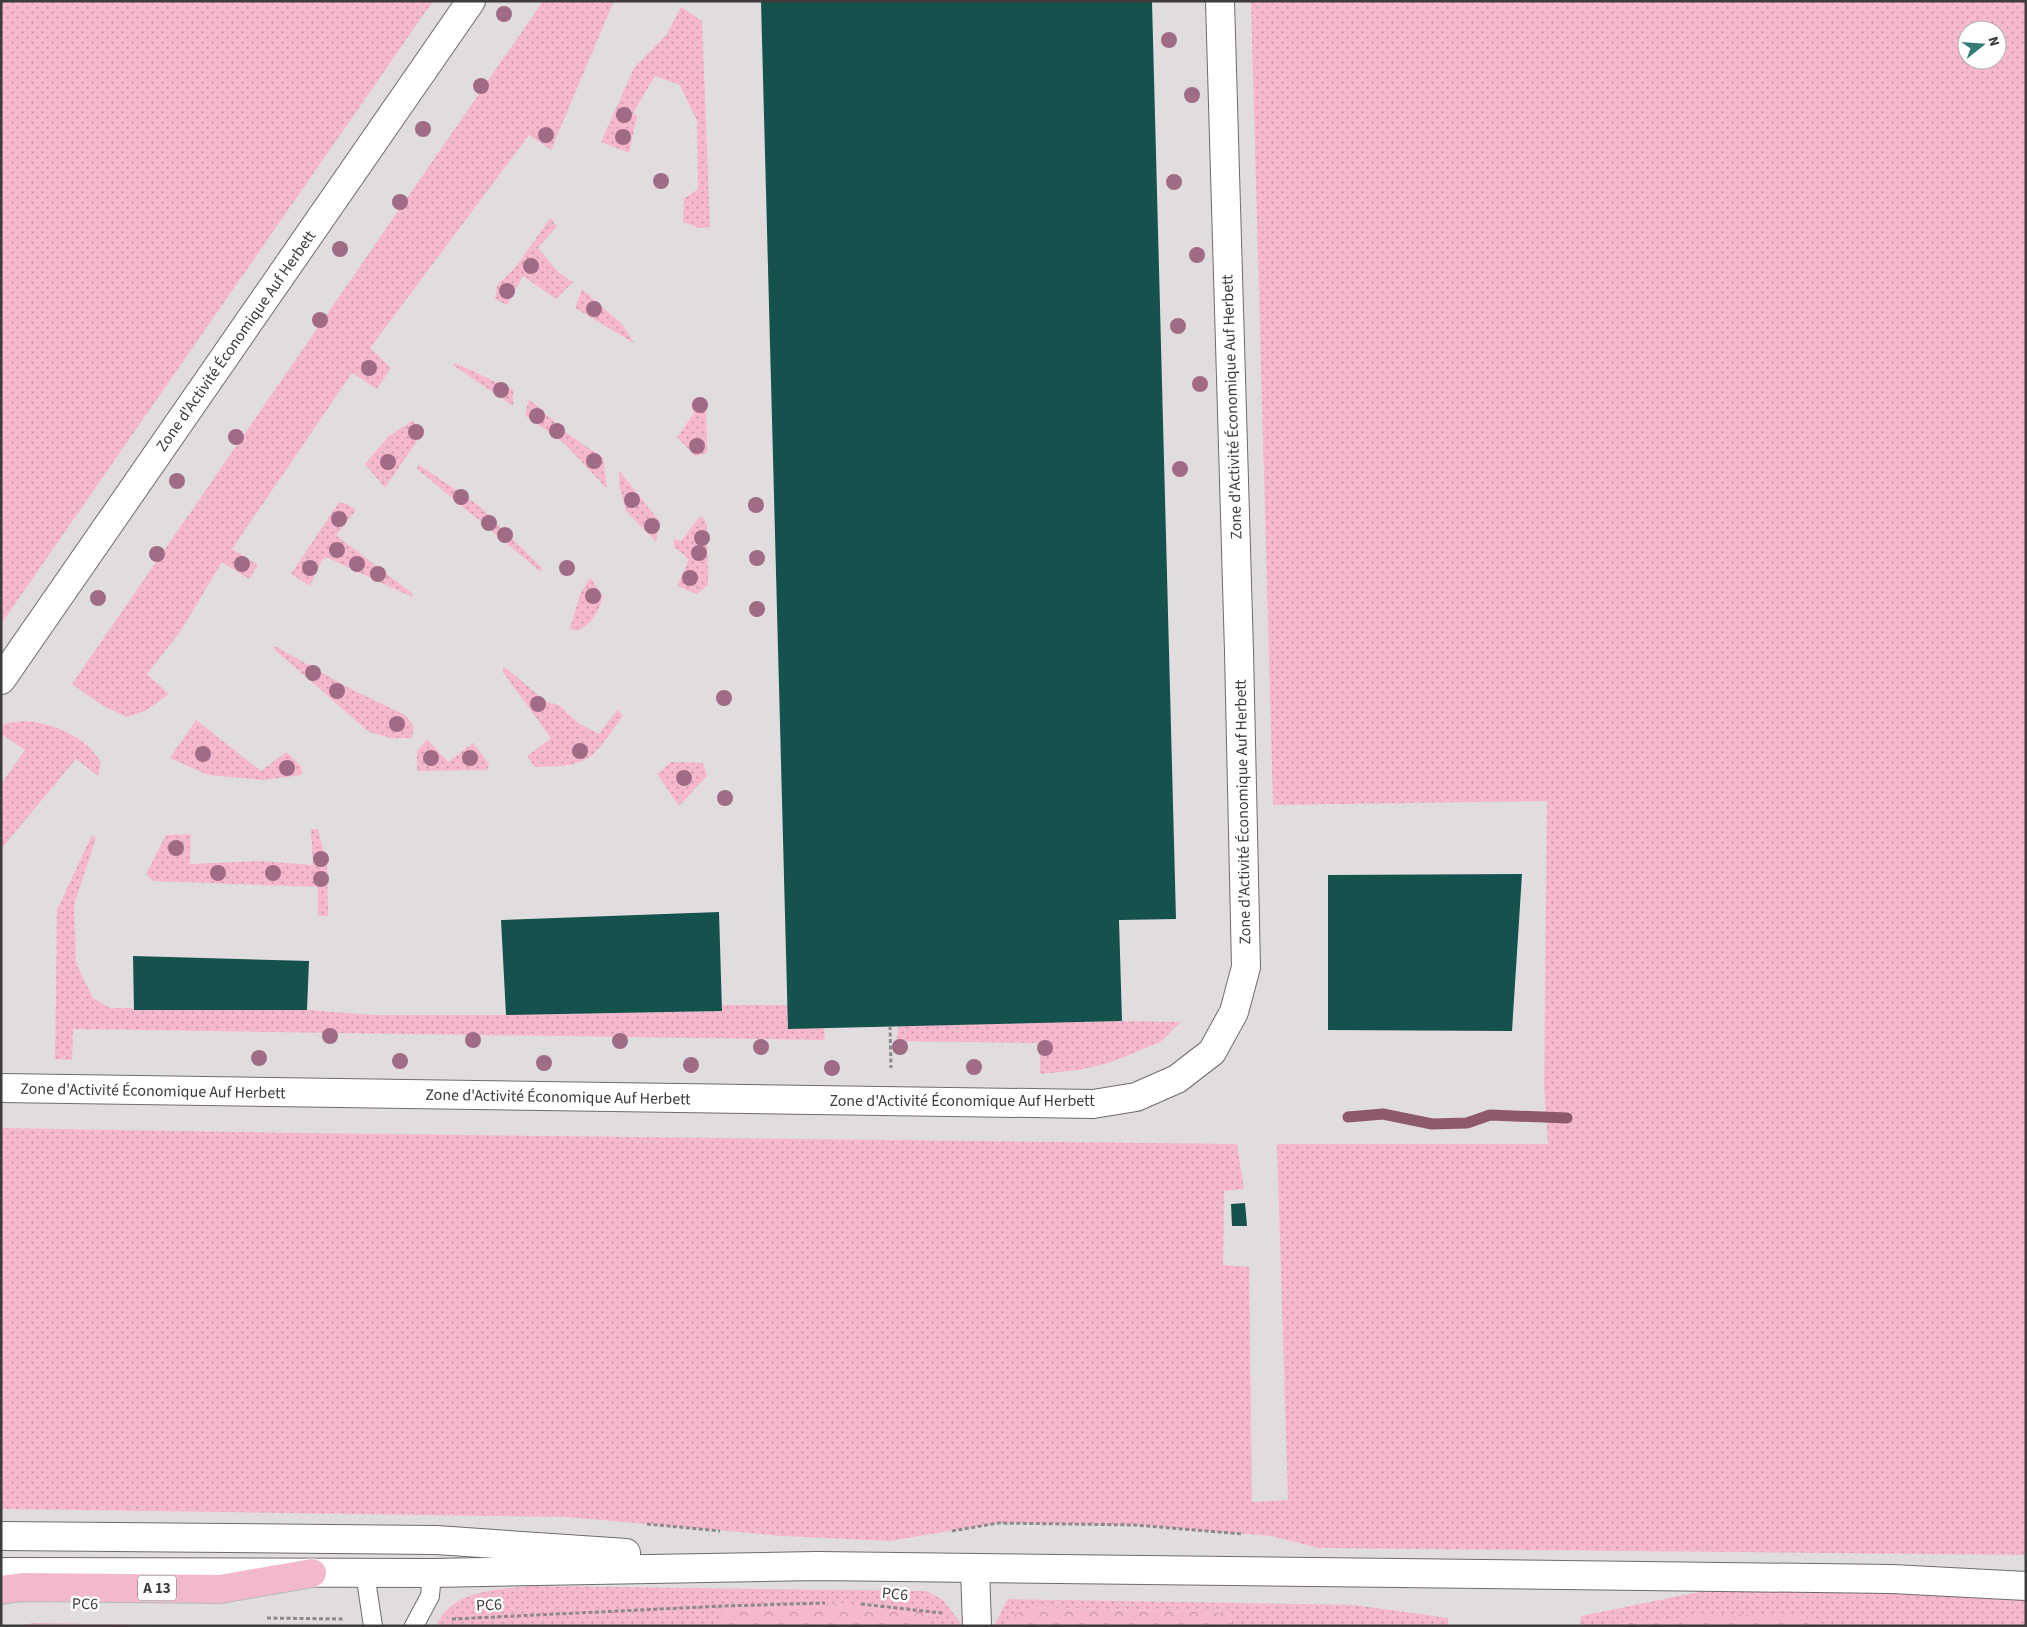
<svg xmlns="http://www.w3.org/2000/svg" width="2027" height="1627" font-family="'Source Sans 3',sans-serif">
<defs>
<pattern id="grass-dots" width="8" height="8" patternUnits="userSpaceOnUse" patternTransform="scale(1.25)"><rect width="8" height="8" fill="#f6b8cd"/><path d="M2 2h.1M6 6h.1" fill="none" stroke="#c897a8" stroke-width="1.8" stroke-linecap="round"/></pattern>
<pattern id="forest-crowns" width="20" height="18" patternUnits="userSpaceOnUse" patternTransform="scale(1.25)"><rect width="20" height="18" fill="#f6b8cd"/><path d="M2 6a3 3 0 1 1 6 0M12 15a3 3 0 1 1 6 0" fill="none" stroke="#c897a8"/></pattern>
</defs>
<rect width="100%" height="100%" fill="#e1ddde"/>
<path fill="url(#grass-dots)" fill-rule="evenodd" d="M1,1H433L1,624Z
M543,1H614L551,150L529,135L370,348L391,368L377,389L352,373L232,549L258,565L249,579L222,562L180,632L147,674L169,694L145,711L127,717L103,706L72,684Z
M1251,1H2026V1555L1319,1548L1271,1536L1135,1525L998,1523L889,1541L783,1536L567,1517L1,1509V1128L302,1133L1237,1144L1244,1189L1224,1191L1223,1265L1249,1267L1252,1502L1288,1500L1277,1144H1548L1544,1086L1547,801L1273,805ZM1967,30H1997V60H1967Z
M681,7L702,21L710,227L699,228L683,222L684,199L698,189L697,121L680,85L655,76L633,113L637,116L629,153L601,142L634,68L667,34Z
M550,218L557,226L538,248L559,273L573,282L556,299L523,276L507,305L495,299L497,286L518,264Z
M582,289L623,325L634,343L575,308Z
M455,363L513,390V406L453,365Z
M702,397L706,401L707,453L695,456L677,437L694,413L691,404Z
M529,399L568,434L603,458L607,489L565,444L525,415Z
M412,421L425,429L385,488L365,464L389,436Z
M418,464L478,505L542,568L541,572L417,469Z
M619,470L659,521L656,542L626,511L619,484Z
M339,502L347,504L356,510L336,535L413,594L412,597L326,557L322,560L310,586L291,574Z
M701,515L707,524L708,585L697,594L677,586L689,559L674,547V539L681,541Z
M590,578L603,596C599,611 592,624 578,631L570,629L580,594Z
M275,646L349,688L405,715L414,726L412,738H390L369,732L274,649Z
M503,666L547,702L559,705L578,723L599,734L617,710L623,716C590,760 593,766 535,767L527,756L551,738L503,672Z
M196,720L261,771L286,752L301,766L302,775L263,780L208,775L170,758Z
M22,721C52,722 85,736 101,762L98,776L76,759L1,849V784L25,750L1,734V728L4,724Z
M427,739L448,762L473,743L489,764L487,770L417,771V751Z
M671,762L703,763L707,776L679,806L657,774Z
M311,829H318L327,865L328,916H318V887L153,881L146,874L166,835L191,834L190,864L260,861L313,865Z
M92,835L96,838L74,905L76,963L93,998L110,1008L307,1010L374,1015H506L722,1011V1005H788L824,1028L825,1040L73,1029L72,1060L55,1059L57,910Z
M1122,1021L1181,1022L1160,1042L1109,1063L1079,1070L1040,1074V1043L897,1041L898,1026Z
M1768,1578L2026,1586V1626H1820L1816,1618L1580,1626L1581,1616Z
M530,1586L926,1591L943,1600L963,1626H929L927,1610L850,1603L723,1606L722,1626H436C452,1590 496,1590 530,1586Z
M1008,1599L1355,1605L1448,1618V1626H1232L1231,1613L1033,1607L1014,1615L1010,1626H994Z
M33,1623L230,1626H16Z"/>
<path fill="url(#forest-crowns)" d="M850,1603L927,1610L929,1626H722L723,1606Z
M1032,1607L1231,1613L1232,1626H1010L1013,1615Z
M1735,1614L1817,1618L1820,1626H1611V1623Z"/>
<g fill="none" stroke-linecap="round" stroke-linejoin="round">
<path stroke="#8e596d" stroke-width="11" d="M1348,1117L1383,1114L1432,1124L1467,1123L1490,1115L1567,1118"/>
</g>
<path fill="#15524d" d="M761,1H1152L1176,919L1119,920L1122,1021L788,1029Z
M1522,874L1512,1031L1328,1030V875Z
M719,912L722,1011L506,1015L501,920Z
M133,956L309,961L307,1010H134Z
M1245,1203L1247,1226H1232L1231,1204Z"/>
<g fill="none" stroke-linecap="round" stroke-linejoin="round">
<defs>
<path id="lane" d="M365,1573L373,1626
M414,1626L430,1596L432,1573"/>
<path id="street" d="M1,680L471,1
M1,1088L1093,1104L1136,1097L1177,1079L1212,1052L1234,1012L1246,967L1239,652L1220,1
M975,1569L977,1626"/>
<path id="secondary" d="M1,1536L436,1540L626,1553
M1,1572L432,1573L817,1566L1892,1579L2026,1586"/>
<path id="highway" d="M1,1590L22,1587L220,1589L312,1573"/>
</defs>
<use href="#lane" stroke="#6f6b6c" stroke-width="20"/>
<use href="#street" stroke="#6f6b6c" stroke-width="30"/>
<use href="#secondary" stroke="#6f6b6c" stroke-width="30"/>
<use href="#highway" stroke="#b9b9b9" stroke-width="30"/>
<path stroke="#8b8989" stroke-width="3" stroke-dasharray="4 2.5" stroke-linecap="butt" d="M890,1026L891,1068
M647,1524L720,1531
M952,1531L998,1523L1135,1525L1243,1534
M861,1604L942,1613
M267,1618L343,1619
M452,1619L723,1606L825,1603"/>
<use href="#lane" stroke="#fff" stroke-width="18"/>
<use href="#street" stroke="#fff" stroke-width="28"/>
<use href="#secondary" stroke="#fff" stroke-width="28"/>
<use href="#highway" stroke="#f2b8cc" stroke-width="28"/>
</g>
<g fill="#a06b85">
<circle cx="504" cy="14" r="8"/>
<circle cx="1169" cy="40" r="8"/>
<circle cx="481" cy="86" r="8"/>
<circle cx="1192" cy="95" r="8"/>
<circle cx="624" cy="115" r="8"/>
<circle cx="423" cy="129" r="8"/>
<circle cx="546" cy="135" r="8"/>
<circle cx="623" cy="137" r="8"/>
<circle cx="661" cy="181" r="8"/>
<circle cx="1174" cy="182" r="8"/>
<circle cx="400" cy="202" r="8"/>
<circle cx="340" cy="249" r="8"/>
<circle cx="1197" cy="255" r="8"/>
<circle cx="531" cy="266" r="8"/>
<circle cx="507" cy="291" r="8"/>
<circle cx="594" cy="309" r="8"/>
<circle cx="320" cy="320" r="8"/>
<circle cx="1178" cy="326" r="8"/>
<circle cx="369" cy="368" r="8"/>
<circle cx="1200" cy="384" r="8"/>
<circle cx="501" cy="390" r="8"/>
<circle cx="700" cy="405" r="8"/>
<circle cx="537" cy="416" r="8"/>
<circle cx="557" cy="431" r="8"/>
<circle cx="416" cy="432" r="8"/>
<circle cx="236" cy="437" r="8"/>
<circle cx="697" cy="446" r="8"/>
<circle cx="594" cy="461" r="8"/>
<circle cx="388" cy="462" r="8"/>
<circle cx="1180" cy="469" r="8"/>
<circle cx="177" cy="481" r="8"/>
<circle cx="461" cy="497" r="8"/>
<circle cx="632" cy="500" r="8"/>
<circle cx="756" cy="505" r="8"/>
<circle cx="339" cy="519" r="8"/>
<circle cx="489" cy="523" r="8"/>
<circle cx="652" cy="526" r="8"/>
<circle cx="505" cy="535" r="8"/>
<circle cx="702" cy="538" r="8"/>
<circle cx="337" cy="550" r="8"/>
<circle cx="699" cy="553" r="8"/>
<circle cx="157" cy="554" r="8"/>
<circle cx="757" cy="558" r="8"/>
<circle cx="242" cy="564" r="8"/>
<circle cx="357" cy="564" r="8"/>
<circle cx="310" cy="568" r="8"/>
<circle cx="567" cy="568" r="8"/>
<circle cx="378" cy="574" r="8"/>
<circle cx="690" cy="578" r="8"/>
<circle cx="593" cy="596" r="8"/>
<circle cx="98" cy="598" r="8"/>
<circle cx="757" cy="609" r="8"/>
<circle cx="313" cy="673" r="8"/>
<circle cx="337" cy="691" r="8"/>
<circle cx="724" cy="698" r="8"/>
<circle cx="538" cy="704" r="8"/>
<circle cx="397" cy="724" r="8"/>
<circle cx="580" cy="751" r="8"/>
<circle cx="203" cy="754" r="8"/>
<circle cx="431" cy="758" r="8"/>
<circle cx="470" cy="758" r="8"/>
<circle cx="287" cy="768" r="8"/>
<circle cx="684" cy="778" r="8"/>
<circle cx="725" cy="798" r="8"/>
<circle cx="176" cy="848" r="8"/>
<circle cx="321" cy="859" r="8"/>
<circle cx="218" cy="873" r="8"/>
<circle cx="273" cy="873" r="8"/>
<circle cx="321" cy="879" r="8"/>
<circle cx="330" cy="1036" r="8"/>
<circle cx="473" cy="1040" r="8"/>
<circle cx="620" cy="1041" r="8"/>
<circle cx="761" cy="1047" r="8"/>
<circle cx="900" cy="1047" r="8"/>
<circle cx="1045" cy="1048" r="8"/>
<circle cx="259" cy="1058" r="8"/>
<circle cx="400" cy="1061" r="8"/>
<circle cx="544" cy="1063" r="8"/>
<circle cx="691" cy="1065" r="8"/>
<circle cx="974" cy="1067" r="8"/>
<circle cx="832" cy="1068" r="8"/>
</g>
<g text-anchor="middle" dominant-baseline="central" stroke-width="5" stroke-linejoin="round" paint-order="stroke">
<rect fill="#fff" stroke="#777676" stroke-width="1" x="138" y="1575.5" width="38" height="25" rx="4"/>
<g font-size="15" font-weight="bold" fill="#3d3c3c">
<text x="157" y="1588">A 13</text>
</g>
<g font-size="16" fill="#3d3c3c" stroke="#fff">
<text transform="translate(236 341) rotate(-55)">Zone d'Activité Économique Auf Herbett</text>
<text transform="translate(1232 407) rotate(-92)">Zone d'Activité Économique Auf Herbett</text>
<text transform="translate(1243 812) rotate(-91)">Zone d'Activité Économique Auf Herbett</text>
<text transform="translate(153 1091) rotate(1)">Zone d'Activité Économique Auf Herbett</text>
<text transform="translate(558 1097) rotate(1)">Zone d'Activité Économique Auf Herbett</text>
<text x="962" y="1101">Zone d'Activité Économique Auf Herbett</text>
<text transform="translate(895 1594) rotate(5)">PC6</text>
<text transform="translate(85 1604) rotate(1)">PC6</text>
<text transform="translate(489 1605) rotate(-3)">PC6</text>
</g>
</g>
<rect width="2027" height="1627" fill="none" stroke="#3d3c3c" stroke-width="5"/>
<g transform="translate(1982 45) rotate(73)"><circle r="24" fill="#ffffff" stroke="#b1b1b1"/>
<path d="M0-4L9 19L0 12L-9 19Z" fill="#337b74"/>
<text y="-8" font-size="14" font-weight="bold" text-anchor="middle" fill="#3d3c3c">N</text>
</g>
</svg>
